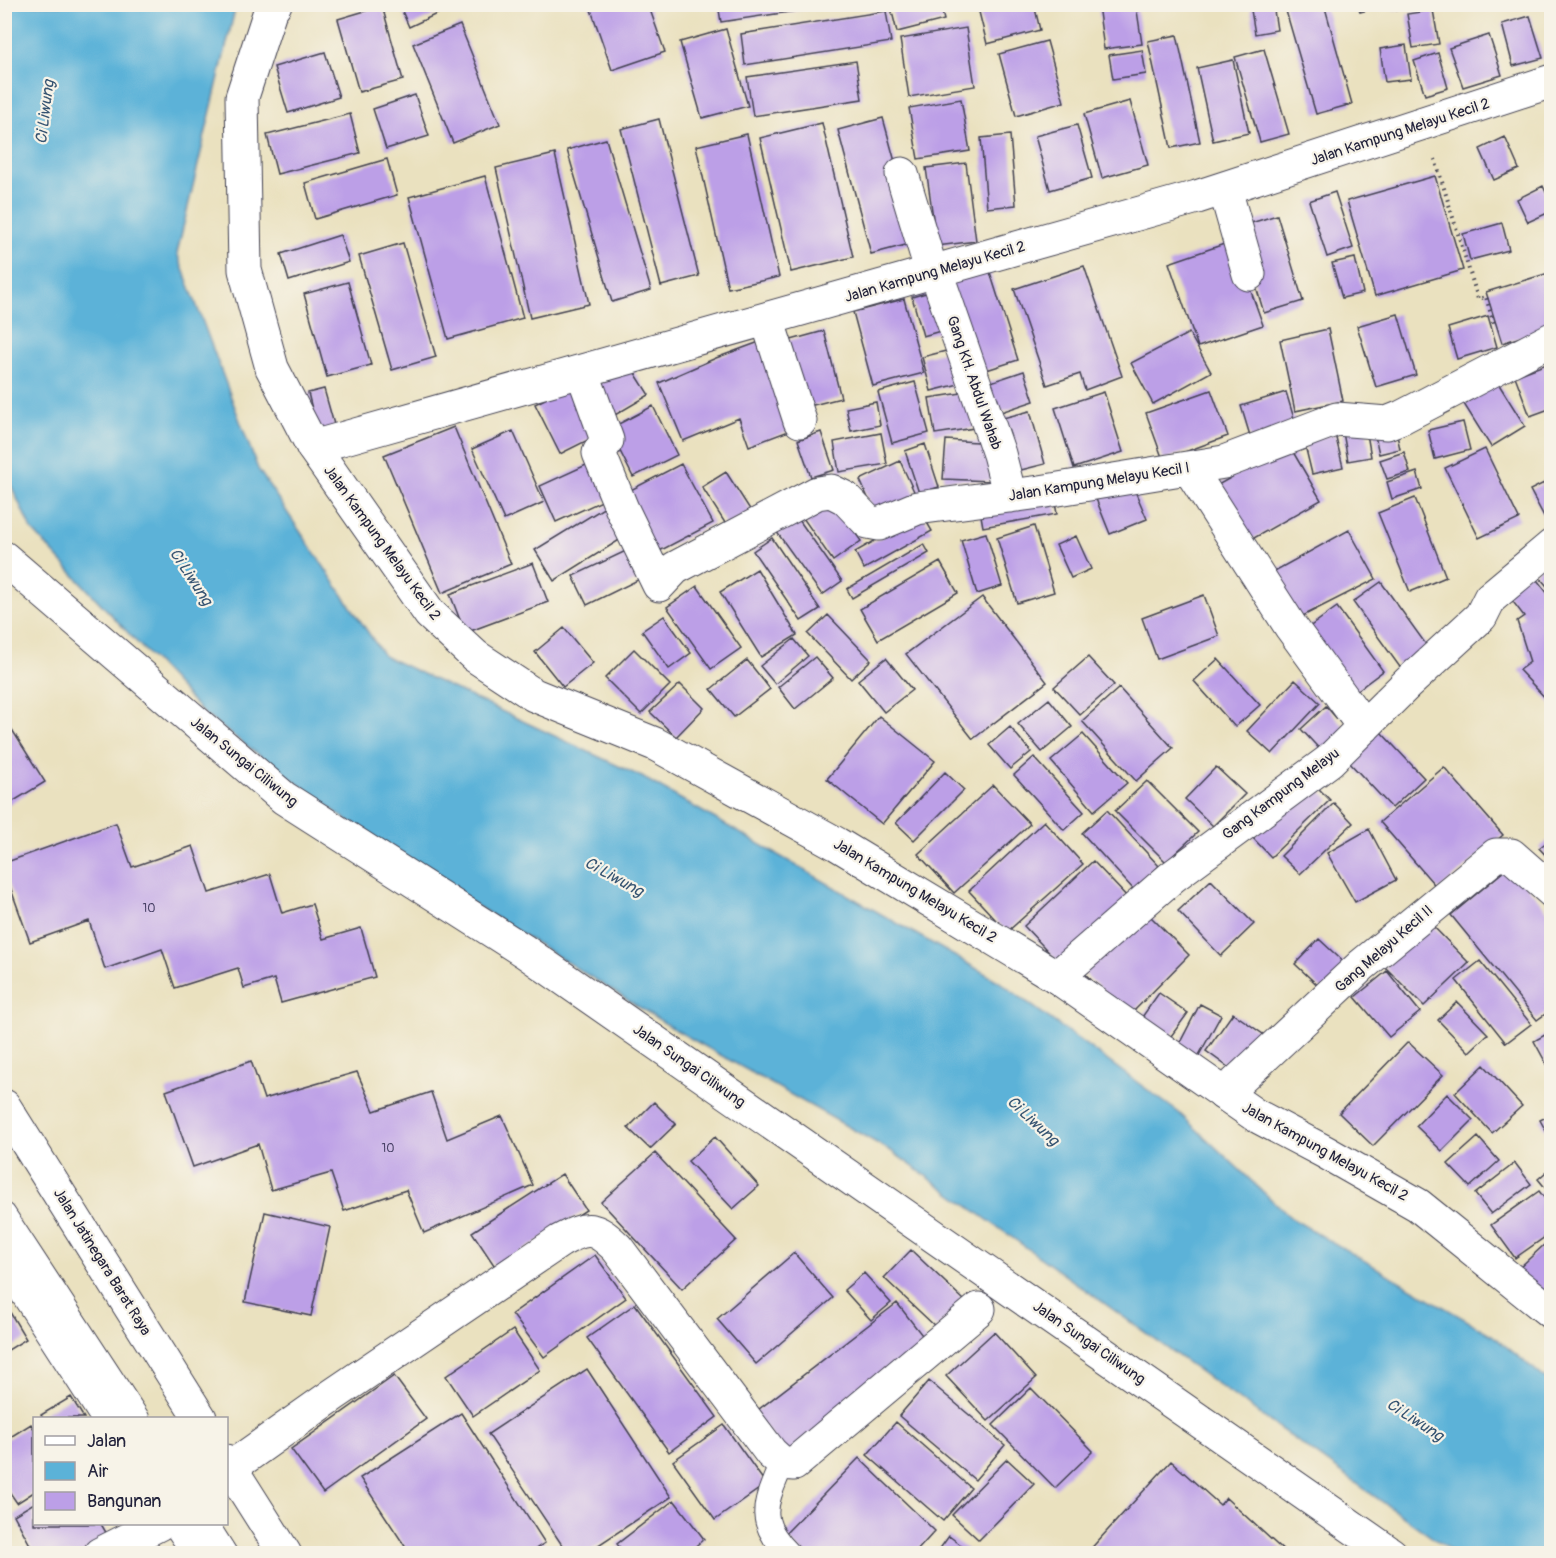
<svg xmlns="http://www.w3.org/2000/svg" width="1556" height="1558" font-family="Pangolin,sans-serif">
<rect width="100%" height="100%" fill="#f7f3e8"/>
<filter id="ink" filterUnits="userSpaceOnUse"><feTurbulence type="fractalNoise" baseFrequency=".0167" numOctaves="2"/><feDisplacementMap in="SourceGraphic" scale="12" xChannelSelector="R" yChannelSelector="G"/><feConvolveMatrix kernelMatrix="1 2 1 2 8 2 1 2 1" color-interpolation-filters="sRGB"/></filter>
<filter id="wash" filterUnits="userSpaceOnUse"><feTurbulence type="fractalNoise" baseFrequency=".008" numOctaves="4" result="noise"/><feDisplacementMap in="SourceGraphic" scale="24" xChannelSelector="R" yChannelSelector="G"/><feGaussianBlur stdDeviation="1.35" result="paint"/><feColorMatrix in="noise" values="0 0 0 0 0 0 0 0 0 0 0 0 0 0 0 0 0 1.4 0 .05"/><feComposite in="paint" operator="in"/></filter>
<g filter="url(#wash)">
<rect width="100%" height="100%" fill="#eae1bf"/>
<path fill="#5bb2d8" stroke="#3e6a8a" stroke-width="1.5" d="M4,5H236L177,253L258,469L384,656L642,777L998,981L1178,1112L1291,1218L1492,1335L1551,1383V1553H1454L891,1151L674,1029L384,848L204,714L31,529L5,472Z"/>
<g id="blocks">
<path fill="#bc9fe7" d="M399,4H458L409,27Z
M589,4H648L665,52L612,70Z
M718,4H809V9L721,22Z
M890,4H940L944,20L897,32Z
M977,4H1034L1040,30L987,44Z
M1136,4L1142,44L1104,49L1098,5Z
M1250,4H1273L1277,30L1255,34Z
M1284,4H1324L1352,104L1316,114Z
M1358,4H1386V5L1360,12Z
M1393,4H1425V6L1393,10Z
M382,6L403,80L359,92L338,19Z
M1433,10L1439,44L1413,48L1407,14Z
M886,11L891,42L745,65L741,34Z
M1530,16L1543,58L1513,66L1502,24Z
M460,25L500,124L453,143L413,44Z
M966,28L975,86L909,97L900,39Z
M726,29L748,106L702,118L680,42Z
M1177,35L1200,142L1171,148L1148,41Z
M1489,35L1502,75L1463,87L1449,48Z
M1047,41L1064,102L1016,116L999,54Z
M1406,45L1411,79L1385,82L1380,49Z
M1264,49L1289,134L1260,142L1235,57Z
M1142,50L1146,74L1113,79L1109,55Z
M325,52L339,97L288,113L274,67Z
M1438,53L1448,88L1425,95L1414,61Z
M1233,60L1249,133L1213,141L1197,68Z
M856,61L862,99L753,116L747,77Z
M415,95L429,136L386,149L373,109Z
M961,99L970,151L918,159L909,108Z
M1130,101L1148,165L1102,178L1084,114Z
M350,114L360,153L277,174L267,135Z
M883,118L917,242L871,254L838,130Z
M659,119L699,276L661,286L621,129Z
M822,123L853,257L791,272L760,138Z
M1077,125L1092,178L1050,190L1035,136Z
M747,134L779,277L728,288L696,146Z
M1010,135L1016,205L987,208L981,138Z
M1505,137L1519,169L1494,180L1480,149Z
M606,139L651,290L612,302L567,150Z
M555,154L589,304L530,318L496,168Z
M387,159L397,195L315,219L305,183Z
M966,163L976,241L937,246L926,168Z
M485,176L523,318L448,339L409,197Z
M1435,176L1463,270L1375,296L1347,201Z
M1543,186L1552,205V211L1528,222L1517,199Z
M1335,192L1353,248L1327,257L1309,201Z
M1277,215L1303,301L1264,313L1238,227Z
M1502,223L1509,250L1470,260L1463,234Z
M340,235L349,262L289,281L281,254Z
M1233,241L1263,325L1198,347L1169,263Z
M403,243L436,357L392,370L359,256Z
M1355,258L1363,293L1342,298L1332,263Z
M1084,266L1122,376L1085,390L1080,374L1047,385L1014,289Z
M989,269L1018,360L974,374L945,284Z
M1552,272V327L1502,343L1486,292Z
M348,282L371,365L327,377L304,294Z
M933,291L944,330L923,336L912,297Z
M904,299L924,373L873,386L853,312Z
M1398,314L1416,375L1376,387L1357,326Z
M1488,316L1497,347L1457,359L1448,328Z
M1328,329L1343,401L1295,411L1280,340Z
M824,331L841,398L797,409L780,343Z
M1189,333L1211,372L1153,404L1131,363Z
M762,341L794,429L749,446L739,418L683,441L659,383L716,358Z
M958,348L967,382L931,391L922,357Z
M1552,362V408L1530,416L1515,376Z
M630,365L649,395L615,415L597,385Z
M1024,371L1034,401L989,416L979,386Z
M915,382L929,433L892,443L878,392Z
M1498,383L1525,426L1491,447L1464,404Z
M573,385L598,435L560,454L535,404Z
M324,389L335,428L318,433L308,393Z
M1211,390L1228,436L1163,460L1146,413Z
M968,392L974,428L935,434L929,398Z
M1104,392L1123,452L1074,468L1055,408Z
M1286,392L1296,425L1251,439L1241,406Z
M876,402L880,425L851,431L846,408Z
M653,406L677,455L633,477L609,429Z
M1030,411L1045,464L1013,472L999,419Z
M1463,422L1470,450L1435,459L1428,430Z
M1395,426L1400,449L1379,454L1374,431Z
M454,427L511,564L442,593L384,455Z
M1366,428L1371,457L1348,461L1343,432Z
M513,431L544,502L504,520L472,449Z
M821,432L834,470L811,477L798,440Z
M881,433L887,464L839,472L834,442Z
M1335,434L1343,467L1312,474L1304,441Z
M946,440L992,443L991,481L943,479Z
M925,444L939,487L919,493L905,451Z
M1289,445L1321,500L1247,542L1216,486Z
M1485,449L1519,519L1479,538L1445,468Z
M1404,452L1410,472L1387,479L1380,460Z
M597,460L613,496L556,522L540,486Z
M900,461L918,500L877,518L860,480Z
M681,464L713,523L650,556L619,496Z
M726,472L751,511L727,526L702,487Z
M1417,472L1422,489L1392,499L1387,482Z
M1552,479V519L1547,522L1530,490Z
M1132,484L1147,519L1110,534L1096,499Z
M829,496L861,541L833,561L801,515Z
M1054,497L1057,514L983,527L980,510Z
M1415,498L1446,577L1410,592L1378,513Z
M610,504L629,534L554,581L535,550Z
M922,514L932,531L864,569L855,552Z
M797,517L842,581L822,595L776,531Z
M1034,526L1054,592L1017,603L997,538Z
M1349,530L1376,579L1295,620L1262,578Z
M986,533L1002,586L977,594L961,540Z
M1076,536L1091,569L1071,578L1056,545Z
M772,538L820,609L801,621L753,551Z
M924,544L929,553L852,598L847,589Z
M630,549L644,577L587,605L573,576Z
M1552,559V592L1535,572Z
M940,562L958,593L878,640L860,609Z
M533,563L548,602L465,633L450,594Z
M757,569L797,635L761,657L720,592Z
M1530,571L1552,599V705L1519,670L1530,662L1517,621L1524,616L1504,590Z
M1381,582L1430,650L1402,670L1353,602Z
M697,586L741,648L711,669L667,607Z
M1204,595L1219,636L1157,659L1142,618Z
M982,597L1047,682L973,739L906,654Z
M1337,607L1383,671L1355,692L1308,628Z
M828,615L871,660L851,679L808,634Z
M664,616L691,653L669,669L642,631Z
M564,628L593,663L563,687L535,652Z
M794,639L808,656L775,684L760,666Z
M634,649L670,685L641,714L605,678Z
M815,657L833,678L795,709L778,687Z
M1088,657L1114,685L1080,715L1054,687Z
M886,658L912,690L884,712L858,680Z
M1218,659L1260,705L1235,727L1194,681Z
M747,660L770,689L734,717L711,689Z
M1295,680L1320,703L1272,754L1247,731Z
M680,684L704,708L676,737L650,712Z
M1119,688L1173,748L1136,781L1082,721Z
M1049,699L1072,727L1042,752L1018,724Z
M1326,706L1349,733L1325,755L1301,729Z
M879,716L935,761L882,824L827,779Z
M4,717L45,782L4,807Z
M1010,727L1031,752L1010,769L989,745Z
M1379,730L1424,778L1392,808L1347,760Z
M1083,734L1127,783L1094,811L1051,761Z
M1034,757L1084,812L1064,830L1014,775Z
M1216,767L1245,794L1213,826L1185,799Z
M1444,767L1503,835L1439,890L1380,822Z
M945,772L964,790L914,840L896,823Z
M1147,781L1198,832L1166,862L1115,811Z
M1312,782L1330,800L1271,857L1253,838Z
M993,785L1030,824L954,893L918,854Z
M1334,803L1353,823L1300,874L1281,856Z
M1107,810L1159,866L1134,890L1082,833Z
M1044,821L1083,864L1007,932L969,891Z
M116,823L132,867L193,846L209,893L270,874L282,913L312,904L323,939L361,928L375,977L281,1003L274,979L244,988L238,968L175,988L162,949L105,969L89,921L30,942L4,870V863Z
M1369,829L1396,880L1355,902L1327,853Z
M1552,838V862L1539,848Z
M1093,861L1130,900L1061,965L1024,926Z
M1510,866L1552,916V1009L1537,1020L1451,915Z
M1211,880L1254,924L1221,956L1178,911Z
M1141,907L1189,955L1129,1016L1080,969Z
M1430,923L1469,963L1424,1006L1385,967Z
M1319,939L1349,967L1325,992L1295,964Z
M1480,961L1531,1024L1506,1043L1456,980Z
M1387,971L1420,1012L1389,1037L1355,997Z
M1159,993L1188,1013L1163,1047L1135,1027Z
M1457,1002L1488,1034L1469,1052L1438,1020Z
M1200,1004L1221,1015L1193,1066L1173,1056Z
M1233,1013L1267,1037L1239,1075L1206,1051Z
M1552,1031V1074L1534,1041Z
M1408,1042L1443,1075L1373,1146L1339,1113Z
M251,1061L264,1099L357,1072L374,1111L431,1092L447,1139L502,1116L533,1185L424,1233L406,1190L344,1211L331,1173L271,1190L258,1144L193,1167L166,1091Z
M1484,1065L1522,1106L1492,1133L1455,1093Z
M1447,1094L1473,1120L1442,1151L1416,1126Z
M654,1102L676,1124L650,1149L628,1128Z
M1552,1114V1142L1540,1120Z
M715,1137L759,1186L733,1209L688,1161Z
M1478,1137L1499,1161L1470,1187L1448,1164Z
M655,1153L736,1240L682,1289L601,1202Z
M1515,1163L1531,1184L1491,1214L1475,1194Z
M1552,1167V1196L1538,1179Z
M562,1174L586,1210L496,1268L472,1232Z
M1539,1191L1552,1208V1232L1515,1258L1491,1225Z
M265,1212L330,1227L311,1316L245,1302Z
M1545,1244L1552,1251V1288L1542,1297L1517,1270Z
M911,1250L964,1300L937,1328L884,1278Z
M794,1253L833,1298L756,1364L717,1319Z
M595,1255L626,1298L544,1357L512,1314Z
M864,1273L891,1303L871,1320L844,1290Z
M897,1303L929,1344L786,1454L754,1413Z
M5,1304L26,1339L5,1352Z
M635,1304L717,1417L669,1452L587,1338Z
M513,1330L540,1370L473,1416L446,1376Z
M994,1332L1036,1378L988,1421L946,1376Z
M587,1369L671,1497L585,1554H568L488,1434Z
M394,1376L426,1419L323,1493L291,1449Z
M929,1381L1005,1445L975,1480L899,1416Z
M1031,1388L1093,1451L1055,1488L993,1425Z
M71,1397L84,1418H43L41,1415Z
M461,1413L545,1543L528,1554H410L360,1478Z
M896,1422L971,1488L943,1521L867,1455Z
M31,1424L34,1429V1492L17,1503L4,1484V1441Z
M724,1425L766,1484L715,1520L673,1461Z
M859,1458L935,1531L914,1554H804L784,1535Z
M1007,1459L1034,1484L979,1540L952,1515Z
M1171,1461L1220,1505L1226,1498L1287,1554H1086Z
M674,1500L704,1539L686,1554H625L617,1544Z
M34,1503V1524H101L111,1541L87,1554H35L14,1515Z
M949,1536L973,1554H936Z"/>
</g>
</g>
<g filter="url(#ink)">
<use href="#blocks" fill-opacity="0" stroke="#403f4f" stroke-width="1.5"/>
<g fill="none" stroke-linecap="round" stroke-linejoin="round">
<defs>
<path id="lane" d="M4,1215L137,1418
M782,1463C766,1502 754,1520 789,1554
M206,1524L225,1554"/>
<path id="street" d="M902,174L932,273
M1225,189L1249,274
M936,272L999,454L1010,496
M767,319L800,421
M582,371L607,440L599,453L622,509L659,585L675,568L817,493L831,491L845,498L868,522L879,524L917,508L1040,492L1224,462L1337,419L1387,423L1402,417L1552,339
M313,447L1197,197L1552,81
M1189,468L1291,627L1364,727
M1057,977L1172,877L1329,761L1408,683L1481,616L1490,598L1552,546
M1224,1094L1362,965L1496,855H1511L1552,891
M230,1468L333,1395L560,1241C588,1226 594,1226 617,1248L771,1453L782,1463L794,1464L979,1309
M100,1554L159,1524"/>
<path id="secondary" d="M275,4L270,11L242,97L245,270L272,368L313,447L430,614L475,656L534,695L655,744L837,844L1057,977L1255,1115L1325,1152L1418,1205L1552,1313
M4,558L284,798L524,951L1391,1554"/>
<path id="primary" d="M4,1106L200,1418
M4,1257L108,1418
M226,1461L285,1554
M180,1524L200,1554"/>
</defs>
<use href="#lane" stroke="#403f4f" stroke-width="26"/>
<use href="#street" stroke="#403f4f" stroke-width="35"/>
<use href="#secondary" stroke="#403f4f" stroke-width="35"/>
<use href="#primary" stroke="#403f4f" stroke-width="35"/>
<path stroke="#403f4f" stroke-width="4" stroke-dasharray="1.5 4.5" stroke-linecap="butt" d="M1435,159L1478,299L1486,297L1494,325"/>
<use href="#lane" stroke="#fff" stroke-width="24"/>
<use href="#street" stroke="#fff" stroke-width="33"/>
<use href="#secondary" stroke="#fff" stroke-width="33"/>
<use href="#primary" stroke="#fff" stroke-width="33"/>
</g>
</g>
<g text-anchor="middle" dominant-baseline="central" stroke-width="4.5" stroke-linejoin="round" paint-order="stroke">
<g font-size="12" fill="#484166">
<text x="149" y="908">10</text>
<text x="388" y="1148">10</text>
</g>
<g font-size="15" fill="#22223b" stroke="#f7f3e8">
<text transform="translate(1400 132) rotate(-18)">Jalan Kampung Melayu Kecil 2</text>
<text transform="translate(935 272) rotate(-16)">Jalan Kampung Melayu Kecil 2</text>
<text transform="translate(974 383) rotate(71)">Gang KH. Abdul Wahab</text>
<text transform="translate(1099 482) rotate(-9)">Jalan Kampung Melayu Kecil I</text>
<text transform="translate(382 543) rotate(54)">Jalan Kampung Melayu Kecil 2</text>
<text transform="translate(244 762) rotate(39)">Jalan Sungai Ciliwung</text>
<text transform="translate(1281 794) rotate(-37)">Gang Kampung Melayu</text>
<text transform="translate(915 891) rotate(31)">Jalan Kampung Melayu Kecil 2</text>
<text transform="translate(1384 949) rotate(-41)">Gang Melayu Kecil II</text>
<text transform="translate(689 1066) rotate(35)">Jalan Sungai Ciliwung</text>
<text transform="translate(1325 1152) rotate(29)">Jalan Kampung Melayu Kecil 2</text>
<text transform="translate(102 1262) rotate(58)">Jalan Jatinegara Barat Raya</text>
<text transform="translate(1089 1343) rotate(35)">Jalan Sungai Ciliwung</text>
</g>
<g font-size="16" font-style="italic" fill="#365472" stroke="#f7f3e8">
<text transform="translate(45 112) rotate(-83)">Ci Liwung</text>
<text transform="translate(191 577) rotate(57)">Ci Liwung</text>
<text transform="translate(614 877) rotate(29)">Ci Liwung</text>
<text transform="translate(1033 1121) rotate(43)">Ci Liwung</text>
<text transform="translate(1415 1420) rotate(33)">Ci Liwung</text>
</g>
</g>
<rect width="1556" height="1558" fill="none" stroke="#f7f3e8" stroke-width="24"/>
<rect x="33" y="1417" width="195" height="108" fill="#f7f3e8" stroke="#a29fa3" stroke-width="1.5"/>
<rect x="45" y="1436" width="30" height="9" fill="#ffffff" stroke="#a29fa3" stroke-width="1.5"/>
<text x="87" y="1447" font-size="18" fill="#22223b">Jalan</text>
<rect x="45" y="1462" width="30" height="18" fill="#5bb2d8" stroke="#a29fa3" stroke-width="1.5"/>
<text x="87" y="1477" font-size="18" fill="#22223b">Air</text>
<rect x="45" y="1492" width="30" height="18" fill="#bc9fe7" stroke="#a29fa3" stroke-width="1.5"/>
<text x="87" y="1507" font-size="18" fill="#22223b">Bangunan</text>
</svg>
